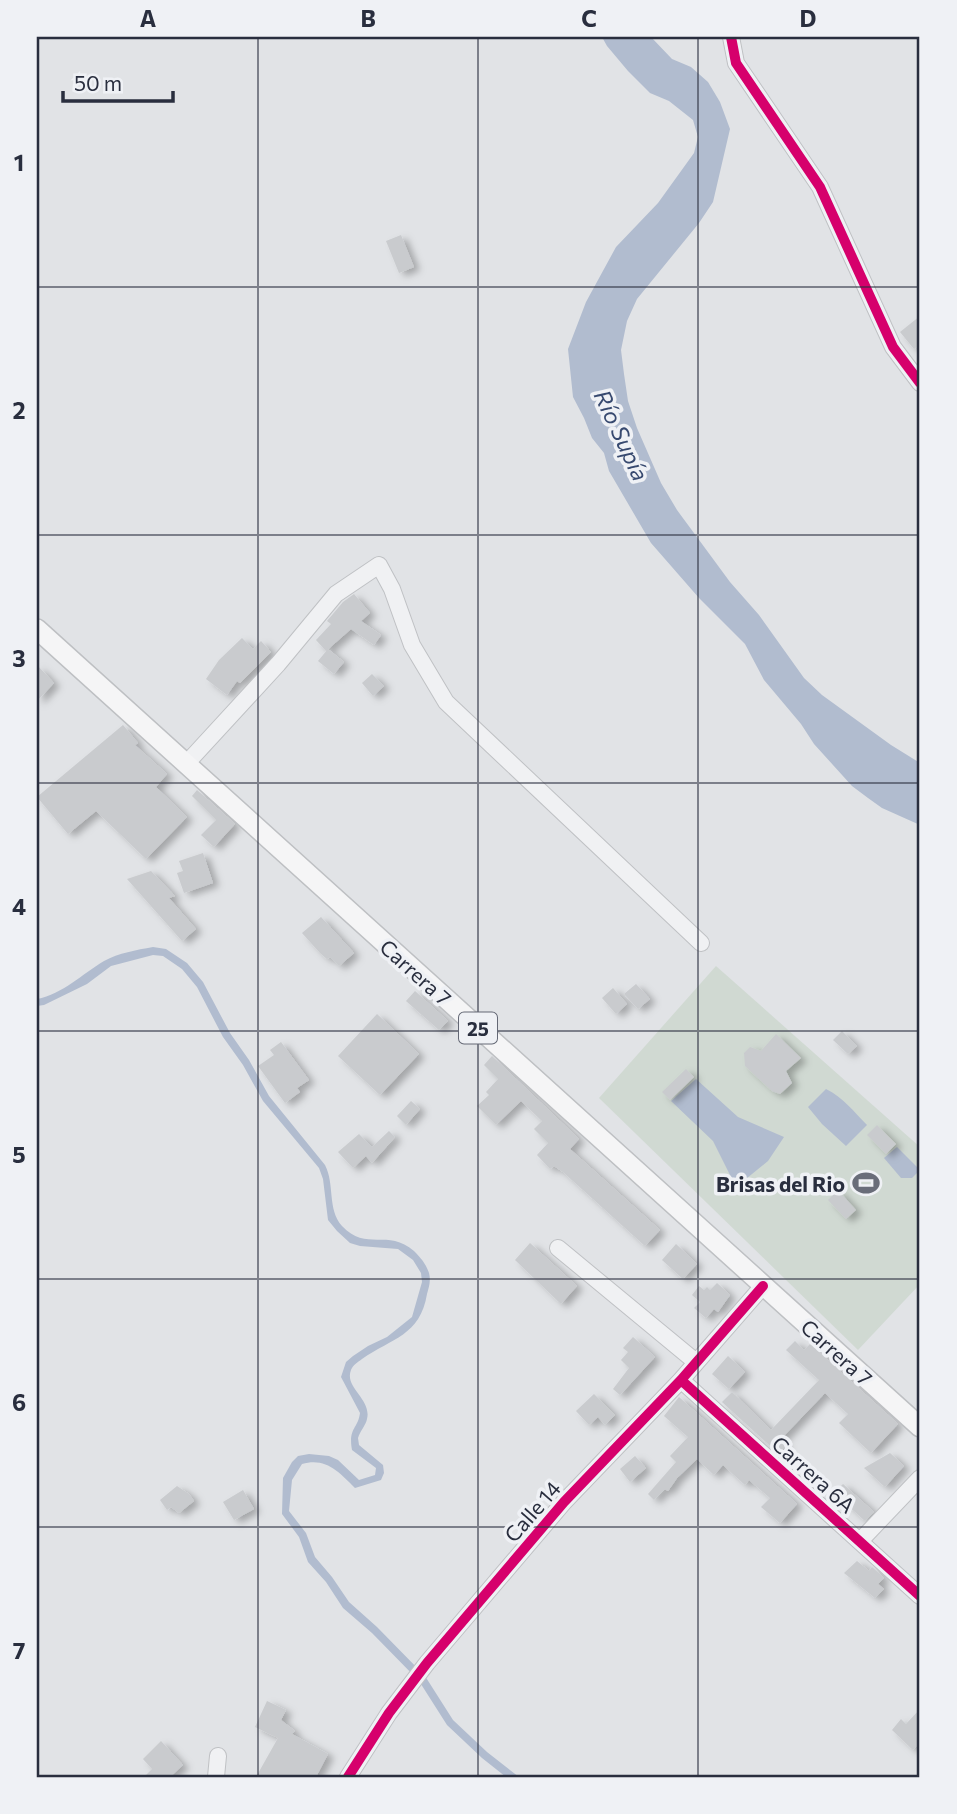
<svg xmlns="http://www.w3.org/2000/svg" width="957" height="1814" font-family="Commissioner,sans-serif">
<defs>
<filter id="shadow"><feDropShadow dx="6" dy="3.5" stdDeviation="3.5" flood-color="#0004"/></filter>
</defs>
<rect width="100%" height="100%" fill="#e1e3e6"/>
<path fill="#d0d9d2" d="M716,966L920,1147V1284L858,1350L599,1098Z"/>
<path fill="#b1bccf" d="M602,37H651L672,59L691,67L708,82L720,102L730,129L713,202L699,223L637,299L627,321L621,350L624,374L628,401L637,428L661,483L677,510L730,582L759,615L804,678L822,695L891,745L920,763V825L882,808L868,798L852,786L814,744L801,724L764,680L745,644L699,598L651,543L609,471L604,453L592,438L584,418L573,397L568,349L586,302L616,247L658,203L694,153L698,137L693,120L669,101L650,93L628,71L607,46Z
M153,947L166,949L187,963L203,982L230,1033L249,1060L269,1096L325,1165C335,1184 327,1209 342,1226C366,1252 388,1228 414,1251C421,1258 426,1264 429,1273C431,1281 429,1287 427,1294C420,1336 392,1338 362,1359C358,1362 353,1365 351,1370C344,1388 372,1399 367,1419C366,1425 360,1431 358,1438L359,1445L383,1465L384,1473L381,1480L355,1488C339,1472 326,1457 302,1464L292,1480L289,1511L306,1533L315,1557L332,1577L349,1602L377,1627L425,1676L453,1720L487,1752L519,1777H506L482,1758L447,1725L419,1681L372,1633L343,1608L326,1582L308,1562L299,1537L282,1514L283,1478L292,1462L298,1456L309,1454L329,1456L338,1460L359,1480L375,1475L376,1468L352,1450C348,1428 358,1429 360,1413L341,1377L346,1362L353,1356L368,1346L387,1337L412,1317L422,1282L421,1273L413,1260L398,1249L360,1246L350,1243L337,1231L328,1220L323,1179L319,1168L263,1101L243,1065L223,1037L197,987L182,969L163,956L153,955L111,966L87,984L44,1005L37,1006V999C63,994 82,974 104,961C119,953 136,950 153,947Z
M696,1079L738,1117L784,1137L768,1161L736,1187L713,1141L671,1101Z
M826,1089C844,1098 853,1111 867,1125L846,1146L822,1124L808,1107Z
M897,1147L920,1170L912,1178H901L884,1158Z"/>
<path fill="#c9cbce" filter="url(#shadow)" d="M401,235L414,267L399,273L386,241Z
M920,316V344L914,349L900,332Z
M354,594L370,613L361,621L381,635L374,645L351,629L326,651L316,640L331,624L327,621L343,602Z
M242,638L253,649L261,641L271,652L240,683L237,681L227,695L206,679L219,660Z
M328,649L344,662L334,674L318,661Z
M37,665L54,683L37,701Z
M372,674L384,686L373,696L362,683Z
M123,725L138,743L135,745L167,774L156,787L187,817L146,859L96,811L68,834L37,797Z
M197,790L235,824L214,847L201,835L216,820L192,796Z
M203,853L213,883L184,893L177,873L183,871L179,861Z
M151,871L175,896L169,898L196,929L182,941L127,879Z
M321,917L354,953L339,966L330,957L327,959L320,953L302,933Z
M636,984L650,999L638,1009L624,994Z
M613,988L627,1004L616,1014L602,998Z
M415,991L448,1021L439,1030L406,1001Z
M377,1014L419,1054L380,1095L338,1056Z
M842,1031L857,1046L848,1054L833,1040Z
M776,1034L801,1058L786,1071L792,1083L780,1094L772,1091L745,1066L744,1053L750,1047L761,1051Z
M281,1042L309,1080L297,1088L300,1092L285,1103L258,1066L274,1055L270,1050Z
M492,1056L579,1139L570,1149L660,1230L645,1246L563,1172L554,1166L550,1169L537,1155L548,1143L534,1129L542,1121L521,1101L496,1125L477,1106L489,1095L486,1092L498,1079L484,1065Z
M686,1069L694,1077L670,1100L662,1092Z
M411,1101L420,1109L406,1125L397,1116Z
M877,1125L896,1144L886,1154L867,1135Z
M389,1131L395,1137L372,1163L366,1156L353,1168L338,1152L359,1134L372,1147Z
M838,1190L856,1210L846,1219L828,1200Z
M530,1243L577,1286L561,1304L515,1260Z
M676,1244L697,1264L683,1279L662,1260Z
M717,1283L730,1295L718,1312L714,1309L706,1318L694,1308L700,1302L692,1295L699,1286L704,1290L707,1287L710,1290Z
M633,1337L655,1357L620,1395L613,1389L629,1368L621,1360L628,1352L623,1348Z
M795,1341L804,1350L810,1344L898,1424L871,1453L839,1423L848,1414L825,1393L780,1440L786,1446L778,1453L722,1402L732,1392L771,1430L819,1380L786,1350Z
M728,1356L745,1372L729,1389L712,1374Z
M594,1394L615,1415L605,1425L598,1417L589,1425L576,1411Z
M679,1397L797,1504L780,1523L761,1507L770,1498L749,1480L745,1485L723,1465L714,1475L697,1459L677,1478L668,1491L665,1489L654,1500L648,1494L676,1462L670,1456L688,1437L664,1416Z
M890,1453L904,1466L885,1487L864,1468Z
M635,1456L646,1468L630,1482L620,1469Z
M843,1484L874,1512L865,1521L834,1493Z
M177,1486L189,1494L194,1501L179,1513L171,1507L167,1510L160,1500Z
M243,1490L254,1509L234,1520L223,1502Z
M857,1561L869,1571L872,1567L884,1578L878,1584L884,1589L875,1598L844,1573Z
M267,1701L286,1710L281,1720L295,1731L292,1734L328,1754L316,1777H256L278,1738L255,1727Z
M920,1709V1742L913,1750L892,1730L901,1719L906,1724Z
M161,1741L183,1765L170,1777H144L152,1769L143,1759Z"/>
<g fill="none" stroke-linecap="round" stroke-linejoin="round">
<defs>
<path id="minor" d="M731,37L736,63L820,187L893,347L920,383
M186,764L278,664L336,594L379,565L392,589L412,645L446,702L701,943
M558,1248L696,1362
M681,1380L920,1596
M860,1541L920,1478
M216,1777L218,1756
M348,1777L389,1713L427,1663L564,1502L681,1380L763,1286"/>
<path id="major" d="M37,629L920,1427"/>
</defs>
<use href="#minor" stroke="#bfc1c4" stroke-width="18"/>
<use href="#major" stroke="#bec0c3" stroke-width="22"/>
<use href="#minor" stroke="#f0f1f3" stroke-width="16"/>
<use href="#major" stroke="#f5f5f6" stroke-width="19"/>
<defs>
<path id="cycleway" d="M731,37L736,63L820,187L893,347L920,383
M681,1380L920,1596
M348,1777L389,1713L427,1663L564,1502L681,1380L763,1286"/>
</defs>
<use href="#cycleway" stroke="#eff1f5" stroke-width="15"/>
<use href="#cycleway" stroke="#d6006c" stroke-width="10"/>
</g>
<path fill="none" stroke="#292e3e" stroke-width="2" stroke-opacity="0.55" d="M258,37V1777M478,37V1777M698,37V1777M37,287H920M37,535H920M37,783H920M37,1031H920M37,1279H920M37,1527H920"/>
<defs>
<symbol id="stadium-bare" viewBox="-9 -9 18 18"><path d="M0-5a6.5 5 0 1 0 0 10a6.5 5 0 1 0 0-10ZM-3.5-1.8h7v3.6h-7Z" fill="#696d79" stroke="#eff1f5" stroke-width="2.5" paint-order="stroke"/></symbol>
</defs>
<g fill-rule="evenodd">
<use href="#stadium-bare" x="847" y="1164" width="38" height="38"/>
</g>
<g text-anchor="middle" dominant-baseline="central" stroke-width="7" stroke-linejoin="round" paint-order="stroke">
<rect fill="#eff1f5" stroke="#646875" stroke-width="2" x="459" y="1012.5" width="38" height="31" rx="5"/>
<g font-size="19" font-weight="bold" fill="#292e3e">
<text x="478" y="1028">25</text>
</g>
<g font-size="21" fill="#292e3e" stroke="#eff1f5">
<text transform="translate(416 972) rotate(42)">Carrera 7</text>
<text transform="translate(837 1352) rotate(42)">Carrera 7</text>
<text transform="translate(814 1474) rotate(42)">Carrera 6A</text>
<text transform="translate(532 1511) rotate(-49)">Calle 14</text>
</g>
<g font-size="21" font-weight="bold" fill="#292e3e" stroke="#eff1f5" text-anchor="end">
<text x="845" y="1183">Brisas del Rio</text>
</g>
<g font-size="23" font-style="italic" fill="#37496f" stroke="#eff1f5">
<text transform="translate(622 435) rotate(65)">Río Supía</text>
</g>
</g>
<rect width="957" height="1814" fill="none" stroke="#eff1f5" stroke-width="77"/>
<path d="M63 91v10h110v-10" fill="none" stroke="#292e3e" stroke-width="3.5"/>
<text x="74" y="91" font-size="21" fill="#292e3e" stroke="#eff1f5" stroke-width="5" paint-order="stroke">50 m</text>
<rect x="38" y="38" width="880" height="1738" fill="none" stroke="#292e3e" stroke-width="2.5"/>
<g font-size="23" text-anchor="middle" font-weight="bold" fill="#292e3e">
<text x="148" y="27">A</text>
<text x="368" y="27">B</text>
<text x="589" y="27">C</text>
<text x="808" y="27">D</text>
<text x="19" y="171">1</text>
<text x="19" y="419">2</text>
<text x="19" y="667">3</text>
<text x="19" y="915">4</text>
<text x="19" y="1163">5</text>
<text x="19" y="1411">6</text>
<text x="19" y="1659">7</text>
</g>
</svg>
